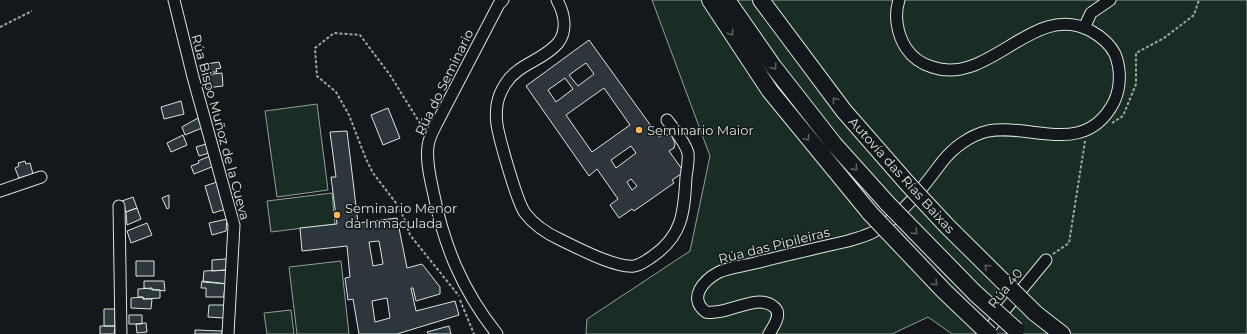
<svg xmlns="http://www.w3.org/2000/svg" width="1247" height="334" font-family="Montserrat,sans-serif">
<rect width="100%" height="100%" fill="#14181c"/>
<path fill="#1a2d24" stroke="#939e99" d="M652,0H1247V334H952L928,317L892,334H586L587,319L690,251L710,156Z
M317,104L328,190L277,197L265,111Z
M332,193L335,224L271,232L267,201Z
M341,261L349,334H297L289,267Z
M291,310L294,334H267L264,313Z"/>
<path fill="#2c363c" stroke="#d8e6dc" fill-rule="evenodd" d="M589,40L659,137L663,134L672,136L675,144L674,148L669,151L684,172L672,180L674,183L634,211L632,209L619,218L610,205L618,199L597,169L589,176L526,86ZM586,63L594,74L578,86L569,75ZM565,78L573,89L556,102L548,90ZM604,88L630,125L592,152L566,115ZM631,146L636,153L616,168L611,160ZM631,179L637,186L632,190L627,182Z
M219,62L221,68L216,69L217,72H211V75H203L200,65Z
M222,73L223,86L206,88L203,75Z
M181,101L184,114L164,119L161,107Z
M388,108L400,138L383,145L371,115Z
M198,118L202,128L185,135L182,127Z
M347,131L358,223L397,218L407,268L422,264L440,287V294L416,301L413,288H411L416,311L455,301L459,315L397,334H359L353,299L348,300L345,278L350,277L347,246L302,251L300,228L337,224L331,177H336L330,132ZM379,241L383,264L373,266L369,242ZM387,298L390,318L375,322L372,301Z
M183,135L187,145L171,152L167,143Z
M206,144L209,153L199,156L196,147Z
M210,156L214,166L194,174L191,166L199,163L198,161Z
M25,161L26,164L30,163L33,174L19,178L15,168L19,166L18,163Z
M217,182L226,209L213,213L205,186Z
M169,195V208L167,209L162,198Z
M133,197L137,208L126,212L122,201Z
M137,208L141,219L127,225L126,212Z
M227,219L226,231L212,235L209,223Z
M147,223L152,235L131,243L127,231Z
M226,259L227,270L212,271V260Z
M136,261H154V276H136Z
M227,270L228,284L203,282L204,271Z
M144,281H164L165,291L144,288Z
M202,281L228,284V292H224V297H206V288H201Z
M152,288V290H160V298L143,299V297H138V289Z
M143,297V299H152L151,309L131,308V298Z
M209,305H224V318L208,317Z
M104,309H115V326H104Z
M129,315H142V324H129Z
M146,323L147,332L137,333L136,324Z
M100,326H115L114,334H100Z
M449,326L451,334H428L427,332Z
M195,330L222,331V334H195Z"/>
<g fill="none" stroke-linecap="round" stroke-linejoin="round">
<defs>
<path id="minor" d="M174,0L193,77L234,225L228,334
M557,0C564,13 568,30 558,43C544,60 518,64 506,83C502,89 498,98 497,105C496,113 496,122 498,130C501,144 517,202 525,213C534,225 548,234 561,240C578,248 615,268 634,266C641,265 647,260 653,256C683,235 684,212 686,177C687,170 689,160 688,153C685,142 674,129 667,120
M1084,28L1091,13L1110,0
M0,191L41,177
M119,206L121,334
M497,334C462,290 444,246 433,191C430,177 426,161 428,146C429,137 434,129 438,121L499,4L503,0
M769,334C773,327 783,314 774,307C757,292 727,316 706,312C687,298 704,280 719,272C730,267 744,266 755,263C786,255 817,248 848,241C857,238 867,236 875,231C902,216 924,186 942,162C953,148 970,135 988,131C1032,123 1085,158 1114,102C1121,87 1121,69 1115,54C1110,44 1100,36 1091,31C1033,0 990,87 932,67C922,64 912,57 906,48C897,34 894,15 899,0
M985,334L1046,260"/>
<path id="highway" d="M710,0L770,91L870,213
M727,0L773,66L834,144L888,204
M761,0L844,111L907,183
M1035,313L1062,334"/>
</defs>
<use href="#minor" stroke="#d8e6dc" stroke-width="13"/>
<use href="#highway" stroke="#d8e6dc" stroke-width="18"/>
<path stroke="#9da8a2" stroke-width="2" stroke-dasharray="3 2" stroke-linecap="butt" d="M0,27L32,11
M1112,123L1123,116L1136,84V53L1164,38L1194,15L1199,0
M423,128L390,75L360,35L334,33L315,48L317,76L336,92L349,115L366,159L373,173L396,203L404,218L410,235L459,296
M1053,254L1069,243L1085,141
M460,300L474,334"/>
<use href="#minor" stroke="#14181c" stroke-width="11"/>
<use href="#highway" stroke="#14181c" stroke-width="16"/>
<defs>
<path id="highway-bridge" d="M907,183L947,226L1035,313
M888,204L975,293L1016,330
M870,213L944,291L989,334"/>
</defs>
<use href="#highway-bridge" stroke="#d8e6dc" stroke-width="18" stroke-linecap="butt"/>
<use href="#highway-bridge" stroke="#14181c" stroke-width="16"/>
</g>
<defs><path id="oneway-chevron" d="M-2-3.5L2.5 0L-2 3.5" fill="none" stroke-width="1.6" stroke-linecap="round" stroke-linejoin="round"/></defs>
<g stroke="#59605f">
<use href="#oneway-chevron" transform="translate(731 33) rotate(56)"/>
<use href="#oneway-chevron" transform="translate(774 67) rotate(53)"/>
<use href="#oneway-chevron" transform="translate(835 100) rotate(-127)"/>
<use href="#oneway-chevron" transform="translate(807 138) rotate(52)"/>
<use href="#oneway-chevron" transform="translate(855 168) rotate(48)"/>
<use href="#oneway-chevron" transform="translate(915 232) rotate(46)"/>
<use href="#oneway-chevron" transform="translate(987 267) rotate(-135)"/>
<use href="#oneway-chevron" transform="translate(935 283) rotate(46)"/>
</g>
<g fill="#ffb74d" stroke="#14181c" stroke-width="1.5">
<circle cx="639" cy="130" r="4"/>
<circle cx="337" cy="215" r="4"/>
</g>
<g text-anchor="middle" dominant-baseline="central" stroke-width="3" stroke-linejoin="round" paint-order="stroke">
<g font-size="13" fill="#d8e6dc" stroke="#14181c">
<text transform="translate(444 82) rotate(-64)">Rúa do Seminario</text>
<text transform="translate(221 127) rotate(75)">Rúa Bispo Muñoz de la Cueva</text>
<text transform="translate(902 175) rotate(48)">Autovía das Rías Baixas</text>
<text transform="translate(774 245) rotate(-14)">Rúa das Pipileiras</text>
<text transform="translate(1005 288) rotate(-51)">Rúa 40</text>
</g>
<g font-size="13" fill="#d8e6dc" stroke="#14181c" text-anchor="start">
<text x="647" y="130">Seminario Maior</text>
<text x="345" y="208">Seminario Menor<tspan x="345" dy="15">da Inmaculada</tspan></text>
</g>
</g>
</svg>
